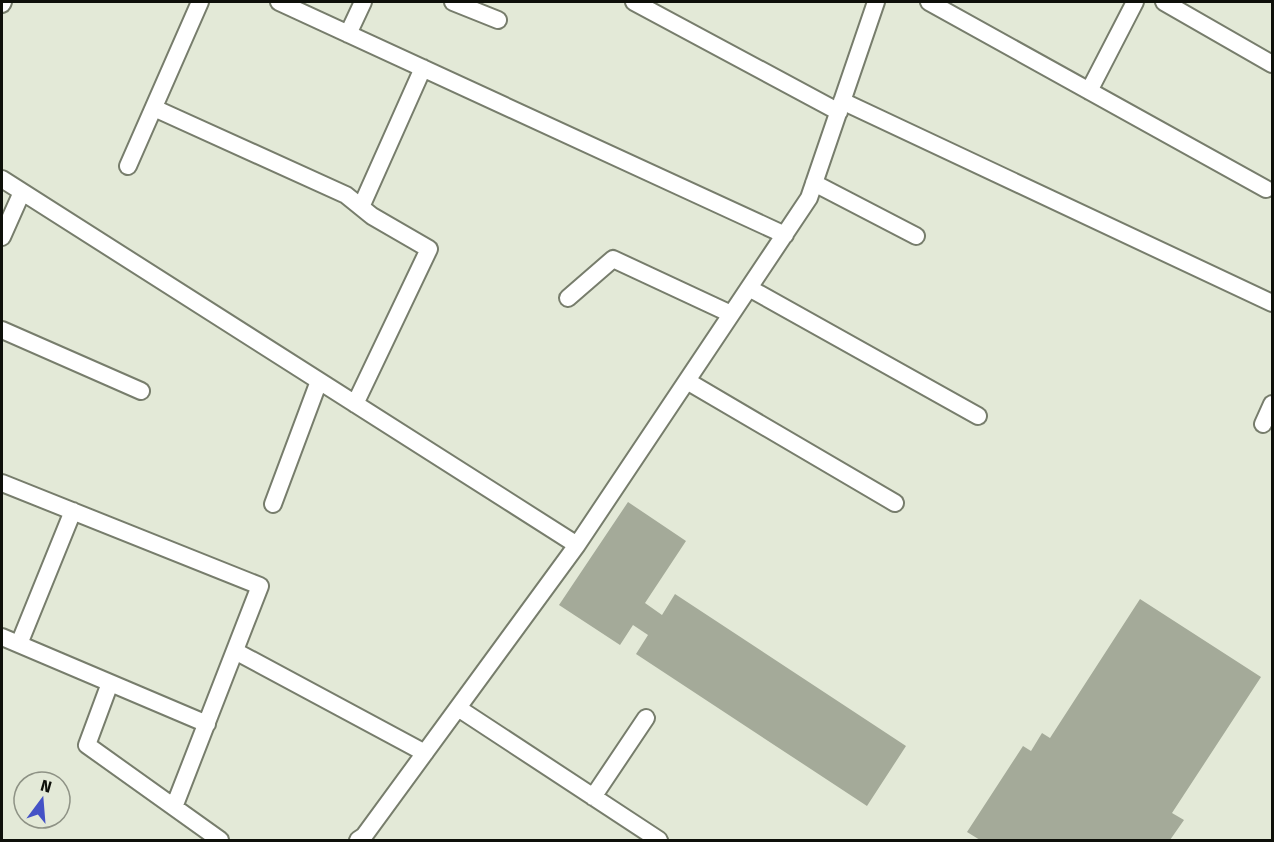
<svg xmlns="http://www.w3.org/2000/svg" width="1274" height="842" font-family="'Fira Sans',sans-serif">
<rect width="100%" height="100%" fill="#e3e9d7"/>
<path fill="#a4aa99" d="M628,502L686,541L645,603L662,615L675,594L906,746L867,806L636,654L648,635L633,625L620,645L559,605Z
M1140,599L1261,677L1172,813L1184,820L1170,840H980L967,832L1023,746L1031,751L1042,733L1050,738Z"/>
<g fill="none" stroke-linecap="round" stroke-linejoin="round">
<defs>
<path id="street" d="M279,2L785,235
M453,2L498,20
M634,2L839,112
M929,2L1266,189
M1164,2L1272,64
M2,4L3,2
M348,34L363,2
M1089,91L1135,2
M842,101L1272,303
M154,108L346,195L372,216L429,249L355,404
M128,166L200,2
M2,179L577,545
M814,183L916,236
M361,207L423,68
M2,237L22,192
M749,288L978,416
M568,298L613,259L731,314
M2,330L141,391
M687,381L895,503
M1263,424L1272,404
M2,483L260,586L174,807
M273,504L319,381
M2,637L207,724
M19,644L73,511
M235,651L425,753
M110,683L87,745L220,840
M458,708L659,840
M593,797L646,718
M358,840L364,836L577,545L809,198L876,2"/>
</defs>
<use href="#street" stroke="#777d6c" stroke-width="20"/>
<use href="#street" stroke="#fff" stroke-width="16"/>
</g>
<rect width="1274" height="842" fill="none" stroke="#0e100a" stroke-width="6"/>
<g transform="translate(42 800) rotate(16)"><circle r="28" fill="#e3e9d7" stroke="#8e9285" stroke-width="1.5"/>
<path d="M0-4.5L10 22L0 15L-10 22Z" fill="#4452c6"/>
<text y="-9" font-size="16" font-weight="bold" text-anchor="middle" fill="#0e100a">N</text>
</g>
</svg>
